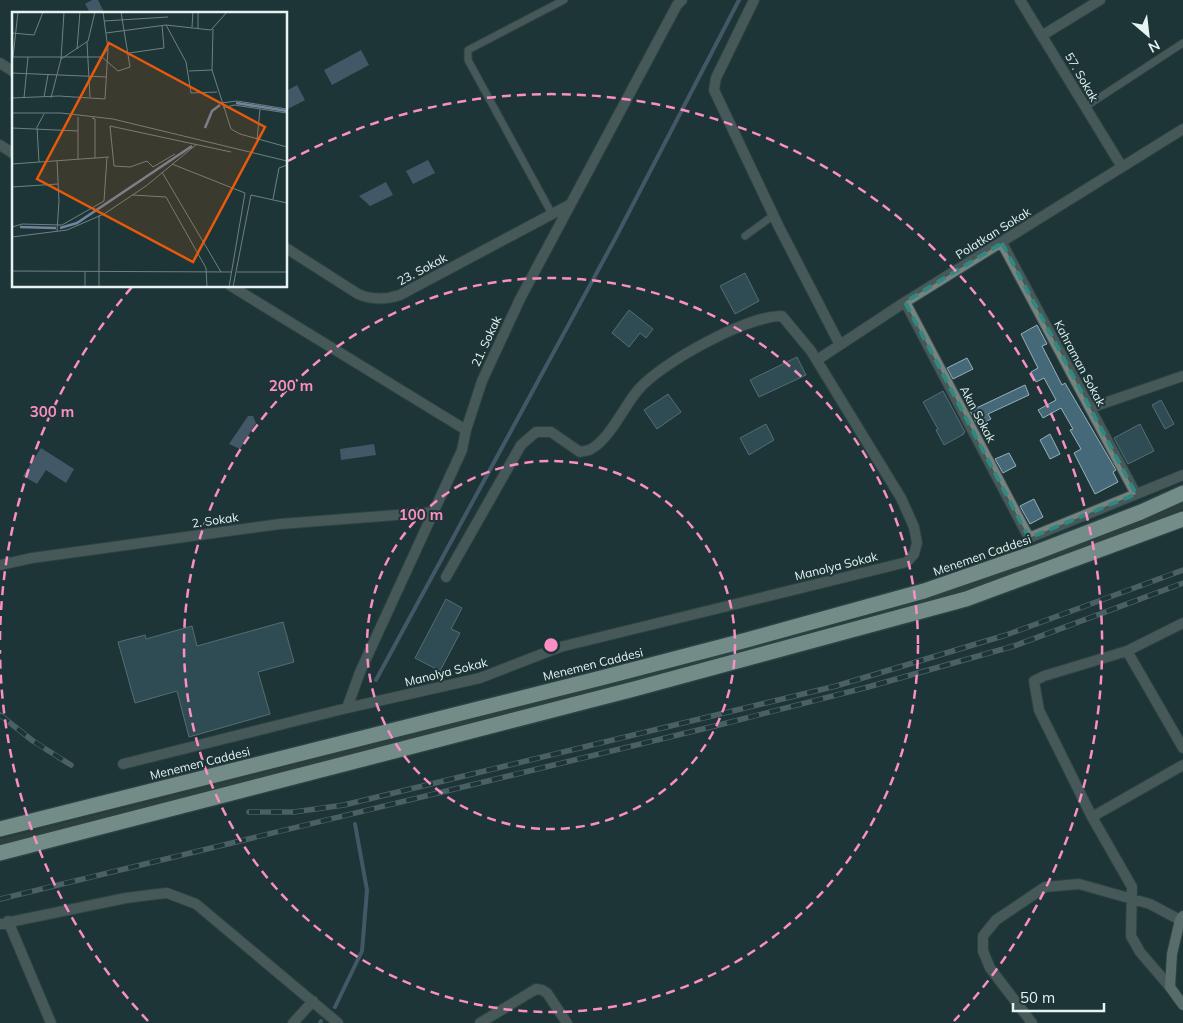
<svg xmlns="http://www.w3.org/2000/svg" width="1183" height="1023" font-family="Mulish,sans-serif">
<rect width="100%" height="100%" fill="#1d3536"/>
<path fill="#414c3c" d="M1183,503V509L1084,549L961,594L618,688L0,845V839L617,683L854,621L959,588L1083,544Z"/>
<path fill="#70839f" d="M92,0H98L105,14H91L85,4Z
M361,50L369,65L332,85L324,70Z
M297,85L305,100L286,110V91Z
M428,160L435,173L413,184L406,171Z
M386,182L393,195L370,206L359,196Z
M248,416H253L256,423L240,449L229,444Z
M374,444L376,455L341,460L340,449Z
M41,448L74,469L66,483L46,470L37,484L23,476Z"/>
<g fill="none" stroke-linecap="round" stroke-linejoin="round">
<path stroke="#70839f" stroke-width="4" d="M376,680L615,239L739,0
M335,1007L362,951L367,890L355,824
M320,1023L321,1021"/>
</g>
<path fill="#466979" stroke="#98afbb" d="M745,273L759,301L735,314L720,286Z
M629,310L653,329L646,338L640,333L629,347L612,333Z
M1037,325L1047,344L1042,346L1062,385L1065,383L1116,470L1113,472L1118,482L1095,494L1074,453L1081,449L1070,430L1073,429L1061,408L1043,418L1038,410L1056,400L1044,378L1036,382L1031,372L1038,368L1021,334Z
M797,357L806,375L759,397L750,380Z
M967,358L973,369L953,379L947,368Z
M1025,385L1029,395L988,414L991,419L978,426L970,411Z
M943,391L965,432L963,433L964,434L944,445L936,430L938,429L923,402Z
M668,394L681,412L657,429L644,410Z
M1161,400L1174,424L1165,429L1152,405Z
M766,424L774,440L749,455L740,438Z
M1140,424L1154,451L1128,464L1114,438Z
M1050,434L1060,454L1050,459L1040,440Z
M1009,453L1016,466L1003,473L995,459Z
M1034,499L1043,517L1030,524L1020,506Z
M446,599L462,608L451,629L460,633L440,671L415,658Z
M283,622L294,662L258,672L270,714L189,737L177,691L135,703L118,642L145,635L146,639L192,626L197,646Z"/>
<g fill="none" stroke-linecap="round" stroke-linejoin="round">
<defs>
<path id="lane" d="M1085,107L1183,43
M552,214L468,60V50L564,0
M745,236L774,215"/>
<path id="street" d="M754,0L716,78L714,90L779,227L840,345
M1020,0L1122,167
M1043,35L1100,0
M0,63L14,72
M0,145L14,154
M1002,243L1136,494
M286,248L358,294C372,300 385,300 400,295L569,205
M231,286L466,430
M905,302L1029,538L1183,475
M817,360L905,302L1183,129
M1090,408L1183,376
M0,565L32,558L280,524L435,512
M1127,651L1183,748
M347,708L360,672L462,450L466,430L482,381L520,299L677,5L682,0
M123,764L347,708L480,678L560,647L907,562L914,554L917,543L914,527L901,498L811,351L782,316C747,316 662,362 638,390C625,405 609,440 591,449C588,451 583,451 580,452L551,432H536L521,445L446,577
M1092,817L1183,765
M8,921L51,1023
M0,924L126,898L149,895L167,893L196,904L338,1023
M1170,987L1140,952L1131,936L1132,887L1092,817L1039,710L1034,681L1044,676L1127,651L1183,623
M293,1023L313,1001
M480,1023L536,989L542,990L547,993L567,1023
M1032,1023L990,968L983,951V936L996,920L1045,887L1079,884L1150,904L1180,920"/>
<path id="secondary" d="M1183,916L1180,920L1172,954L1170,987L1183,1005"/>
<path id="highway" d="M0,829L601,678L743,641L924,591L1037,552L1141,512L1183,493
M0,853L634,689L966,599L1183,519"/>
</defs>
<use href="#lane" stroke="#3d5354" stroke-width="9"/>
<use href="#street" stroke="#3d5354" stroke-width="12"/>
<use href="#secondary" stroke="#3d5354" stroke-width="12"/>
<use href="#highway" stroke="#3d5354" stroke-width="18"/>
<use href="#lane" stroke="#78837e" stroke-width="7"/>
<use href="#street" stroke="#78837e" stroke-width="10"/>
<use href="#secondary" stroke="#a1b1aa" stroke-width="10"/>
<use href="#highway" stroke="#dcf6ea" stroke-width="15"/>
<defs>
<path id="rail" d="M0,715L33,741L71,765
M249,812H294L344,805L836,686L1006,635L1183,570
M0,899L719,725L868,687L1014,646L1183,583"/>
</defs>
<use href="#rail" stroke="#839697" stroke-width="5.5"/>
<use href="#rail" stroke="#1d3536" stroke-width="4" stroke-dasharray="11" stroke-linecap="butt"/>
</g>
<path d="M0 0H1183V1023H0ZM1002,243L1136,494L1029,538L905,302Z" fill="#1d3536" fill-opacity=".55" fill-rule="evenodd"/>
<path fill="none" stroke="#2f8982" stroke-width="4" stroke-dasharray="10 6" stroke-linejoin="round" d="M1002,243L1136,494L1029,538L905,302Z"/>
<g fill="none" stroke="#fb8fc4" stroke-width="2.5" stroke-dasharray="9 6">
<circle cx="551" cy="645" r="184"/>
<circle cx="551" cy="645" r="367"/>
<path d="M148 1021A551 551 0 0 1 0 650M0 640A551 551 0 0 1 132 287M288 161A551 551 0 0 1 954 1021"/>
</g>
<g text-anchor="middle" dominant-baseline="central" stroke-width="4" stroke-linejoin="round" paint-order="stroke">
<g font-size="12" fill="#e5f3f3" stroke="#1d3536">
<text transform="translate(1082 77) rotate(60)">57. Sokak</text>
<text transform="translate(993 233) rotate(-32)">Polatkan Sokak</text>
<text transform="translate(422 269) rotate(-28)">23. Sokak</text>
<text transform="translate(486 341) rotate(-65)">21. Sokak</text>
<text transform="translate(1080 363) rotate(62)">Kahraman Sokak</text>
<text transform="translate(978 414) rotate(62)">Akın Sokak</text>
<text transform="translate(215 520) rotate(-8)">2. Sokak</text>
<text transform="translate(982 555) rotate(-19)">Menemen Caddesi</text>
<text transform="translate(836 566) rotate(-14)">Manolya Sokak</text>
<text transform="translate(593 664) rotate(-14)">Menemen Caddesi</text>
<text transform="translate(446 672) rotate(-14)">Manolya Sokak</text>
<text transform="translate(200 763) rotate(-14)">Menemen Caddesi</text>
</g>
</g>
<g transform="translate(12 12)">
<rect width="275" height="275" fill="#1d3536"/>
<path fill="none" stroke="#70839f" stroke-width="2.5" d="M224,91L275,99M193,116L200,99L208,93M8,215L44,216M48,216L65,211L180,134"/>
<path fill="none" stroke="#6d8182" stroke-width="1" d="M92,9L156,5M154,13L174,50L179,81L205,80M180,15L181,0M186,16V0M201,17L200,58L219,117L228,122L275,135M0,21L22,23L31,0M94,21L154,13L199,18L215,0M75,30L78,85M65,37L68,0M117,41L152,36L150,13M0,45H90L96,37L91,0M1,45L6,0M90,45L106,59L118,55L109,0M49,47L52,0M177,59L200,58M0,61L95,65M32,85L36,63M0,86L47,84L93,87L96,37M12,86L16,45M39,86L49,47L76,29L83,0M209,91L225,89L275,97M211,96L222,93L275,101M0,101H49L101,107L275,149M66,105V147M80,106L83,107V146M0,116L66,119M245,128L248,97M163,142L141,155L135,149L118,155L102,154L98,114L219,140M45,149L47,189L45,219M27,150L25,115L32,102M0,152L97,145M160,152L233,181L217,275M150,160L209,260M0,175L46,172M121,183L154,185L194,256L195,275M261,187L267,156L275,153M87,203V275M0,215L10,212L50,213L92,189L95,145M0,225L55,218L92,202L134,174L185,132M0,259L220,260M225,260H275M73,275V259M221,275L239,183L275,191"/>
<path fill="#e8590c" fill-opacity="0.15" stroke="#e8590c" stroke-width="2.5" d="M97,31L253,115L181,250L25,167Z"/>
<rect width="275" height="275" fill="none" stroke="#e5f3f3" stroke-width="2.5"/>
</g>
<circle cx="551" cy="645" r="8" fill="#fb8fc4" stroke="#1d3536" stroke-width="2.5"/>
<g font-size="15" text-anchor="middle" font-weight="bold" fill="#fb8fc4" stroke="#1d3536" stroke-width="4" stroke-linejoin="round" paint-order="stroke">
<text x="291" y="391">200 m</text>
<text x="52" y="417">300 m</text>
<text x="421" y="520">100 m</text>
</g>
<g transform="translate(1148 35) rotate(152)" stroke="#1d3536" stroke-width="4" paint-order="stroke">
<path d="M0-4L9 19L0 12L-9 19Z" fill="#e5f3f3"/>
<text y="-8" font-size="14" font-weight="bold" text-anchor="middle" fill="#e5f3f3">N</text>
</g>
<path d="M1013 1003v8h91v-8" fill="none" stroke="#e5f3f3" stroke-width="2.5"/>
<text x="1020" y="1003" font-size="15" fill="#e5f3f3" stroke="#1d3536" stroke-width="4" paint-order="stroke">50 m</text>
</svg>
